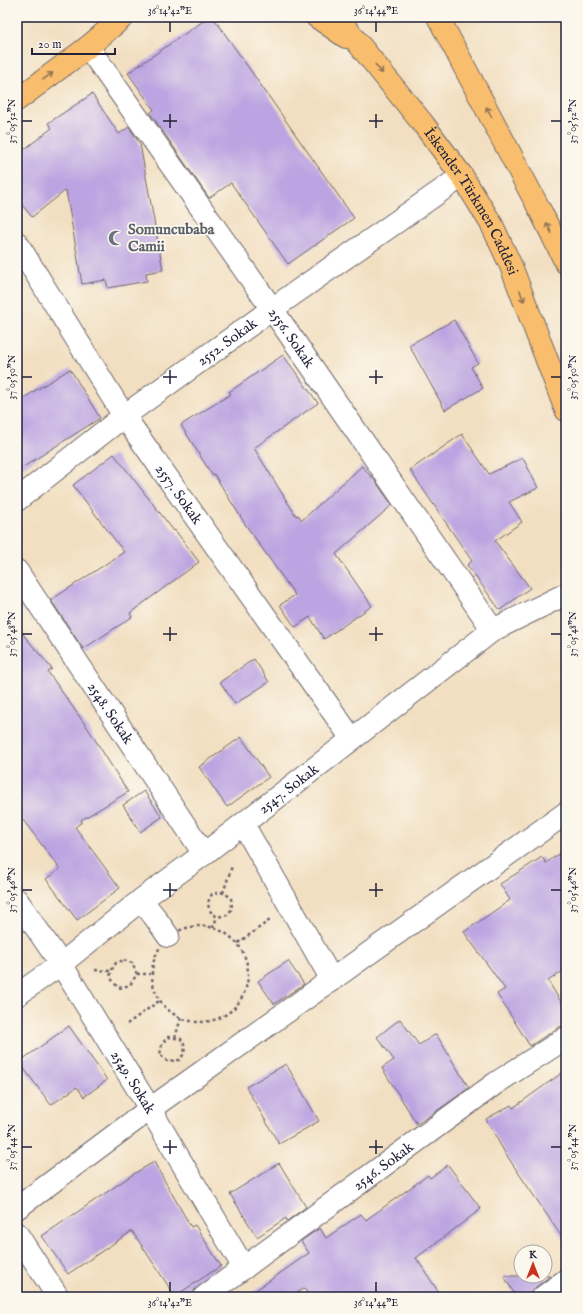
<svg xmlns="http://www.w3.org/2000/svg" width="583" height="1314" font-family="'IM FELL English',serif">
<rect width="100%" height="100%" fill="#fbf7ec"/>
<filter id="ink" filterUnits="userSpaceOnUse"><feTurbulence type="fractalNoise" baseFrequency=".025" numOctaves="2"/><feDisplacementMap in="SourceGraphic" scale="8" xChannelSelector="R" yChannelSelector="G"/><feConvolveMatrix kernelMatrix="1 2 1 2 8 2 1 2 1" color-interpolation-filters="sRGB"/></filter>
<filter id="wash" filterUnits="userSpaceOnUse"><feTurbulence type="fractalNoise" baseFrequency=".012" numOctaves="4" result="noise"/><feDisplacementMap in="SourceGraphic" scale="16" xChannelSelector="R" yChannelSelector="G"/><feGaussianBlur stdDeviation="0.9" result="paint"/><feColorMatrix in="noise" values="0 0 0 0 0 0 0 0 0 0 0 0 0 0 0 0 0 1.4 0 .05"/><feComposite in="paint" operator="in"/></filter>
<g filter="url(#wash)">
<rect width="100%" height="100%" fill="#f2dfc1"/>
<g id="blocks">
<path fill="#bba4e1" d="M209,17H213L354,218L288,264L231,183L209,198L150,113L154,110L128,73Z
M92,94L119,134L129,127L140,144L163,270L146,273L147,281L108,288L106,280L82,284L66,190L32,217L17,199V155L52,128L48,123Z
M454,320L478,363L471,367L483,388L445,410L409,345Z
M283,355L318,403L254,448L296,516L298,515L302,520L362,466L376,482L392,505L336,554L372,606L324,639L310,617L295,627L280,605L295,595L245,524L214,474L212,475L181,425L231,394L229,392Z
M70,369L100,418L17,471V402Z
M462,434L489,474L523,458L538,488L509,502L522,522L495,541L530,588L500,610L467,565L472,561L410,470Z
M114,454L174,531L175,530L199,562L130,613L132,617L83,649L51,600L124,552L73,485Z
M17,627L52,669L48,672L89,730L128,792L81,820L82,822L75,827L120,888L77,920L46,879L60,869L17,812Z
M254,659L269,682L235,704L220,682Z
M241,737L269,777L227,807L199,767Z
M144,791L162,817L140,832L123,805Z
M566,849V969L548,981L566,1010V1025L559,1027L530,1046L497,994L505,989L464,932L510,900L500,884L542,857L546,863Z
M288,961L304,984L274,1004L258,981Z
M400,1019L419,1045L436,1034L469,1088L431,1115L417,1124L382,1068L394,1060L377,1037Z
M69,1026L107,1080L84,1097L77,1087L51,1105L19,1062Z
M286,1064L319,1121L279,1144L246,1087Z
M566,1070V1243L505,1153L486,1119L511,1105L513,1108Z
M154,1162L191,1227L195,1225L221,1266L175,1296L132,1231L68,1274L42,1236L135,1173Z
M279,1163L306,1207L287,1221L286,1218L257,1237L230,1194Z
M448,1165L481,1209L416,1258L442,1297H310L304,1288L291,1297H246L309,1253L301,1241L320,1228L326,1238L361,1214L366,1220L428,1175L430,1178Z
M504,1276H550L536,1287L531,1293L524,1297H516Z"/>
</g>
</g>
<g filter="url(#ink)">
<use href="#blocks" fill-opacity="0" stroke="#6b646a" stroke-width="1"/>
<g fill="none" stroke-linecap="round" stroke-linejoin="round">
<defs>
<g id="minor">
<path id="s1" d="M88,47L272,309L493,630"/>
<path id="s2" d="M17,243L124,416L352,739"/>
<path id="s3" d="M17,500L124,416L272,309L462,176"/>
<path id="s4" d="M17,571L204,854"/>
<path d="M243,824L332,980"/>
<path id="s5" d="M17,900L61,964L150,1109L244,1268"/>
<path d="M141,900L154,916L168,936"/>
<path id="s6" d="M17,995L61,964L141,900L204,854L493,630L566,594"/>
<path d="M17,1208L150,1109L566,813"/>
<path d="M17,1234L58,1297"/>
<path id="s7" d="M204,1297L496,1083L566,1038"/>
<path d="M543,1297L566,1280"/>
</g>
<g id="major">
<path d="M317,17L346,37"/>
<path id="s8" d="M337,17L424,125L462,176L492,225L511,266L566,410"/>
<path d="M438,17L542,214L566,263"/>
</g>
<path id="highway" d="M17,100L88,47L123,17"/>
</defs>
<use href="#minor" stroke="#6b646a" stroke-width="24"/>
<use href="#major" stroke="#6b646a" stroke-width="24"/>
<use href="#highway" stroke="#6b646a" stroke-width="24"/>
<path stroke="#6b646a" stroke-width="2.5" stroke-dasharray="3 3" stroke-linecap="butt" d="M221,892L231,897L232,909L227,915L217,917L209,910L208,902L212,894Z
M223,893L232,866
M152 974a48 48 0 1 1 96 0a48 48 0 1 1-96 0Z
M213,928L217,917
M238,943L270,920
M124,960L132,963L137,974L130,985L119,988C109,978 108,975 116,963Z
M95,970L110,971
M137,974H150
M127,1024L159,1001
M168,1037L181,1039L185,1046L184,1054L179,1060L167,1061L160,1055L162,1044Z
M175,1038L181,1018"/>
<use href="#minor" stroke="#fff" stroke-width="22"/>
<use href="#major" stroke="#f9be6d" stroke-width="22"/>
<use href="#highway" stroke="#f9be6d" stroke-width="22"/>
</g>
<defs><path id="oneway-shaft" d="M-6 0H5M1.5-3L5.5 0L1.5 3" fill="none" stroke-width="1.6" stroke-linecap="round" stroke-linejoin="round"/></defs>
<g stroke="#8e7054">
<use href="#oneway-shaft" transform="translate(379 69) rotate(51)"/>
<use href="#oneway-shaft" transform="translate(48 76) rotate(-36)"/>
<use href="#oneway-shaft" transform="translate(489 112) rotate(-118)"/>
<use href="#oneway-shaft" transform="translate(549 228) rotate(-116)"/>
<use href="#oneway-shaft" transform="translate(522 296) rotate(69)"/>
</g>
</g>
<path fill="none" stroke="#22223b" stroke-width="1.5" d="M170,22V32M376,22V32M170,114V128M376,114V128M22,121H32M163,121H177M369,121H383M551,121H561M170,370V384M376,370V384M22,377H32M163,377H177M369,377H383M551,377H561M170,627V641M376,627V641M22,634H32M163,634H177M369,634H383M551,634H561M170,883V897M376,883V897M22,890H32M163,890H177M369,890H383M551,890H561M170,1140V1154M376,1140V1154M22,1147H32M163,1147H177M369,1147H383M551,1147H561M170,1282V1292M376,1282V1292"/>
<defs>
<symbol id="mosque-bare" viewBox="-9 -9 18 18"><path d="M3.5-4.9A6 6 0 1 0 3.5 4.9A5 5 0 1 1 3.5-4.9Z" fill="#6b7280" stroke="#fbf7ec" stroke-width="2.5" paint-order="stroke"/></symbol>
</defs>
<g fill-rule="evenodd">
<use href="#mosque-bare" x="105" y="227" width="22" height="22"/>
</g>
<g text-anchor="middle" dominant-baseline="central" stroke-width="3.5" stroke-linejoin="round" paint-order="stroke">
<g font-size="15" fill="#22223b" stroke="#fbf7ec">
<text stroke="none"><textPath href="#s8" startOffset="229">İskender Türkmen Caddesi</textPath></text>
<text stroke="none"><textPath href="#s1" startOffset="355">2556. Sokak</textPath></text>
<text stroke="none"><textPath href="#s3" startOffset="263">2552. Sokak</textPath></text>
<text stroke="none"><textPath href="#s2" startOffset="299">2557. Sokak</textPath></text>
<text stroke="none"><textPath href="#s4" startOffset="170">2548. Sokak</textPath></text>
<text stroke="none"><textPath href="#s6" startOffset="341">2547. Sokak</textPath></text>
<text stroke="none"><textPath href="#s5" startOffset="216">2549. Sokak</textPath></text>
<text stroke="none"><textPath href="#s7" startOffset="222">2546. Sokak</textPath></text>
</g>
<g font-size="15" font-weight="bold" fill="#5b616d" stroke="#fbf7ec" text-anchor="start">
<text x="128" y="229">Somuncubaba<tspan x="128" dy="17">Camii</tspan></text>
</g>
</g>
<rect width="583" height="1314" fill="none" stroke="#fbf7ec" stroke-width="44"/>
<g transform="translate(533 1264)"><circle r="19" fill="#fbf7ec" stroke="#a4a2a5"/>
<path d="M0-3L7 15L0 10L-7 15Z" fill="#c8321e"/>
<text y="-6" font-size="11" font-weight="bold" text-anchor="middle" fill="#22223b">K</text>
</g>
<path d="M32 48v6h83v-6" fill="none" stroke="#22223b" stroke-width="2"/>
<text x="38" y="48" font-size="12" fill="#22223b" stroke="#fbf7ec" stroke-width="3" paint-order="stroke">20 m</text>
<rect x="22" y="22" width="539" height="1270" fill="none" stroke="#22223b" stroke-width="1.5"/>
<g font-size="10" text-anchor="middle" fill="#22223b">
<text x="170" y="14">36°14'42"E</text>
<text x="376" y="14">36°14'44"E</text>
<text transform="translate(11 121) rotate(-90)" y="4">37°05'52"N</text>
<text transform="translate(572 121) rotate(-90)" y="4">37°05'52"N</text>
<text transform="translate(11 377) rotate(-90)" y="4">37°05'50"N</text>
<text transform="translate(572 377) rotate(-90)" y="4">37°05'50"N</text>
<text transform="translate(11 634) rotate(-90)" y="4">37°05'48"N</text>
<text transform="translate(572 634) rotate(-90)" y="4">37°05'48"N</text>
<text transform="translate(11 890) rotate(-90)" y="4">37°05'46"N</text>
<text transform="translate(572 890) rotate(-90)" y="4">37°05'46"N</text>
<text transform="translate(11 1147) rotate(-90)" y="4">37°05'44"N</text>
<text transform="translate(572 1147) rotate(-90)" y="4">37°05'44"N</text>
<text x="170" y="1306">36°14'42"E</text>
<text x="376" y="1306">36°14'44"E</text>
</g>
</svg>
